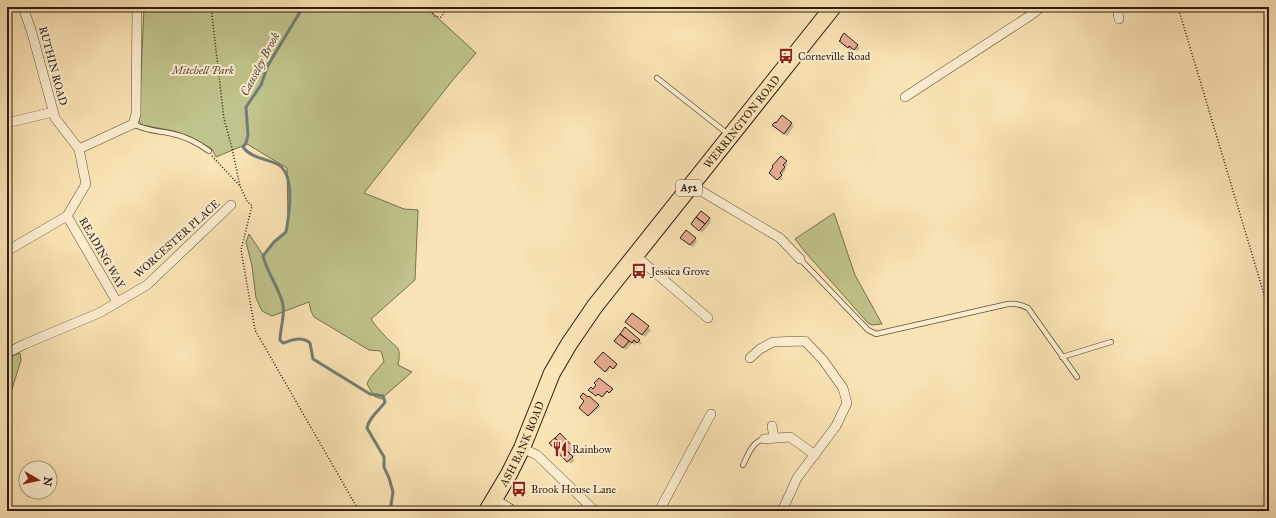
<svg xmlns="http://www.w3.org/2000/svg" width="1276" height="518" font-family="'IM FELL Great Primer',serif">
<rect width="100%" height="100%" fill="#fae3b4"/>
<filter id="stains"><feTurbulence type="fractalNoise" baseFrequency=".005" numOctaves="4"/><feColorMatrix values="0 0 0 0 .2 0 0 0 0 .09 0 0 0 0 .02 0 0 0 .5 -.17"/></filter>
<radialGradient id="worn" r=".72"><stop offset=".6" stop-color="#630" stop-opacity="0"/><stop offset="1" stop-color="#630" stop-opacity=".3"/></radialGradient>
<path fill="#c0c38b" stroke="#777050" d="M144,7H426L476,53L452,81L364,193L404,209L418,210L415,280L371,319C375,325 380,331 385,336C396,349 402,344 398,365L412,372L381,399L374,396L367,384C370,375 379,369 384,361L381,351L369,350L314,317L311,311L309,302L272,316L262,311L256,298L252,266L246,242L249,234L263,255L274,242L286,232L288,218L287,168L247,144L216,157L212,149L191,137L174,131L142,125L139,121Z
M834,213L855,275L882,324L872,325L868,323L806,253L795,239Z
M20,353L21,360L7,405V358Z"/>
<path fill="#0003" d="M843,44L857,46L860,48L857,51L852,48L851,50Z
M791,124L794,126L787,136L776,128Z
M781,157L788,164L785,168L786,170L781,176L783,178L780,181L770,172Z
M709,219L711,222L702,233L695,227Z
M695,239L697,241L693,247L684,240Z
M633,314L651,330L645,337L629,324Z
M625,329L642,343L640,345L637,342L635,345L632,343L626,350L615,341Z
M604,353L617,366L615,369L612,366L607,372L596,362Z
M599,379L613,390L611,393L608,391L603,397L599,394L597,396L590,390H593L598,385Z
M589,397L600,407L589,416L580,408Z
M560,435L578,453L572,458L575,460L571,464L551,443Z"/>
<g fill="none" stroke-linecap="round" stroke-linejoin="round">
<path stroke="#737d75" stroke-width="3" d="M301,7L300,12L268,65L261,85L246,107L248,135L246,143L243,147C251,158 266,159 277,164C296,173 289,216 286,232L274,242L263,256C267,273 280,289 283,305C285,316 280,329 280,340L283,343C293,340 301,336 310,343L313,359L370,394L383,396L385,402C379,411 369,417 367,428L384,457V467L389,478L393,492L390,511"/>
</g>
<path fill="#e6ad93" stroke="#2e1d15" d="M844,33L858,45L854,50L849,46L848,48L839,41L841,40L840,39Z
M782,115L792,123L784,134L772,125L775,122L776,123Z
M781,156L787,161L783,165L785,167L780,173L782,175L777,180L769,173L773,167L772,166Z
M701,211L710,218L705,224L696,217Z
M696,217L705,224L699,231L691,224Z
M686,230L696,238L690,245L680,238Z
M632,313L649,326L642,335L625,322Z
M625,327L640,340L637,343L634,340L632,343L620,334Z
M620,334L629,341L623,348L614,341Z
M603,352L617,364L613,369L610,366L605,372L594,362Z
M599,378L613,389L609,393L607,391L602,397L598,394L596,396L588,390L591,387L593,389L596,385L594,383Z
M583,393L588,397L589,396L599,405L588,416L579,408L584,401L580,397Z
M560,433L576,450L571,455L555,438Z
M555,438L573,457L567,462L549,443Z"/>
<g fill="none" stroke-linecap="round" stroke-linejoin="round">
<defs>
<path id="lane" d="M657,78L728,134
M133,124C144,130 157,131 169,133C184,136 197,142 209,151
M800,259L868,330L876,334L1008,304C1016,303 1022,305 1028,308L1077,377
M1062,357L1111,342
M743,465C748,455 752,442 764,439"/>
<path id="street" d="M1117,7L1119,19
M905,97L1031,15L1041,7
M7,123L53,112
M79,149L133,124L136,114L137,7
M691,185L780,238L800,259
M67,216L117,302
M7,251L67,216L86,184L79,149L55,118L32,33L23,7
M636,256L708,318
M7,353L25,344L99,313L147,285L231,205
M750,358L760,349L773,342L805,341L823,360L843,388L847,403L836,426L797,478L782,511
M772,426L774,438
M764,439L790,437L815,455
M522,448L537,455L595,511
M659,511L711,414"/>
<path id="secondary" d="M494,501L510,511"/>
<g id="highway">
<path id="s1" d="M487,511L509,474L522,448L552,373L569,344L595,306L833,7"/>
</g>
</defs>
<use href="#lane" stroke="#614e3d" stroke-width="6"/>
<use href="#street" stroke="#614e3d" stroke-width="10"/>
<use href="#secondary" stroke="#2e1d15" stroke-width="14"/>
<use href="#highway" stroke="#2e1d15" stroke-width="18"/>
<path stroke="#2e1d15" stroke-width="1.5" stroke-dasharray="1 2" stroke-linecap="butt" d="M211,7L224,119L232,148L240,186
M426,7L435,16L441,17L448,7
M1178,7L1269,311
M212,156L240,186L247,201L252,206L241,250L255,330L359,511"/>
<use href="#lane" stroke="#fcedce" stroke-width="4.5"/>
<use href="#street" stroke="#fcedce" stroke-width="9"/>
<use href="#secondary" stroke="#fcedce" stroke-width="13"/>
<use href="#highway" stroke="#fae3b4" stroke-width="16"/>
</g>
<defs>
<symbol id="bus-bare" viewBox="-9 -9 18 18"><path d="M-5-6H5V4H4V6H2V4H-2V6H-4V4H-5ZM-3.5-4V0h7V-4ZM-3.5 1.2v1.5H-2V1.2ZM2 1.2v1.5H3.5V1.2Z" fill="#8f2418" stroke="#fcedce" stroke-width="2.5" paint-order="stroke"/></symbol>
<symbol id="restaurant-bare" viewBox="-9 -9 18 18"><path d="M-5-6h1v4h1v-4h1v4h1v-4h1v5L-1.5 .5V6h-2V.5L-5-1ZM5-6V6H3V1.5H1.5Q1.5-4 5-6Z" fill="#8f2418" stroke="#fcedce" stroke-width="2.5" paint-order="stroke"/></symbol>
</defs>
<g fill-rule="evenodd">
<use href="#bus-bare" x="775" y="45" width="22" height="22"/>
<use href="#bus-bare" x="628" y="260" width="22" height="22"/>
<use href="#restaurant-bare" x="549" y="438" width="22" height="22"/>
<use href="#bus-bare" x="508" y="478" width="22" height="22"/>
</g>
<g text-anchor="middle" dominant-baseline="central" stroke-width="4" stroke-linejoin="round" paint-order="stroke">
<rect fill="#fcedce" stroke="#6c5b4c" stroke-width="1" x="676" y="180" width="26" height="16" rx="3"/>
<g font-size="10" font-weight="bold" fill="#2e1d15">
<text x="689" y="188">A52</text>
</g>
<g font-size="11" fill="#2e1d15" stroke="#fcedce" text-anchor="start">
<text x="798" y="56">Corneville Road</text>
<text x="651" y="271">Jessica Grove</text>
<text x="572" y="449">Rainbow</text>
<text x="531" y="489">Brook House Lane</text>
</g>
<g font-size="11" fill="#2e1d15" stroke="#fcedce">
<text transform="translate(53 66) rotate(75)">RUTHIN ROAD</text>
<text stroke="none"><textPath href="#s1" startOffset="468">WERRINGTON ROAD</textPath></text>
<text transform="translate(177 239) rotate(-42)">WORCESTER PLACE</text>
<text transform="translate(102 253) rotate(60)">READING WAY</text>
<text stroke="none"><textPath href="#s1" startOffset="76">ASH BANK ROAD</textPath></text>
</g>
<g font-size="11" font-style="italic" fill="#5a4f38" stroke="#fcedce">
<text x="203" y="70">Mitchell Park</text>
</g>
<g font-size="12" font-style="italic" fill="#504d45" stroke="#fcedce">
<text transform="translate(260 64) rotate(-62)">Causeley Brook</text>
</g>
</g>
<rect width="1276" height="518" fill="none" stroke="#fae3b4" stroke-width="24"/>
<rect x="8" y="8" width="1260" height="502" fill="none" stroke="#2e1d15" stroke-width="2"/>
<rect x="12" y="12" width="1252" height="494" fill="none" stroke="#2e1d15"/>
<g transform="translate(38 480) rotate(99)"><circle r="19" fill="#fcedce" stroke="#aa9a84"/>
<path d="M0-3L7 15L0 10L-7 15Z" fill="#8f2418"/>
<text y="-6" font-size="11" font-weight="bold" text-anchor="middle" fill="#2e1d15">N</text>
</g>
<rect width="100%" height="100%" filter="url(#stains)"/>
<rect width="100%" height="100%" fill="url(#worn)"/>
</svg>
